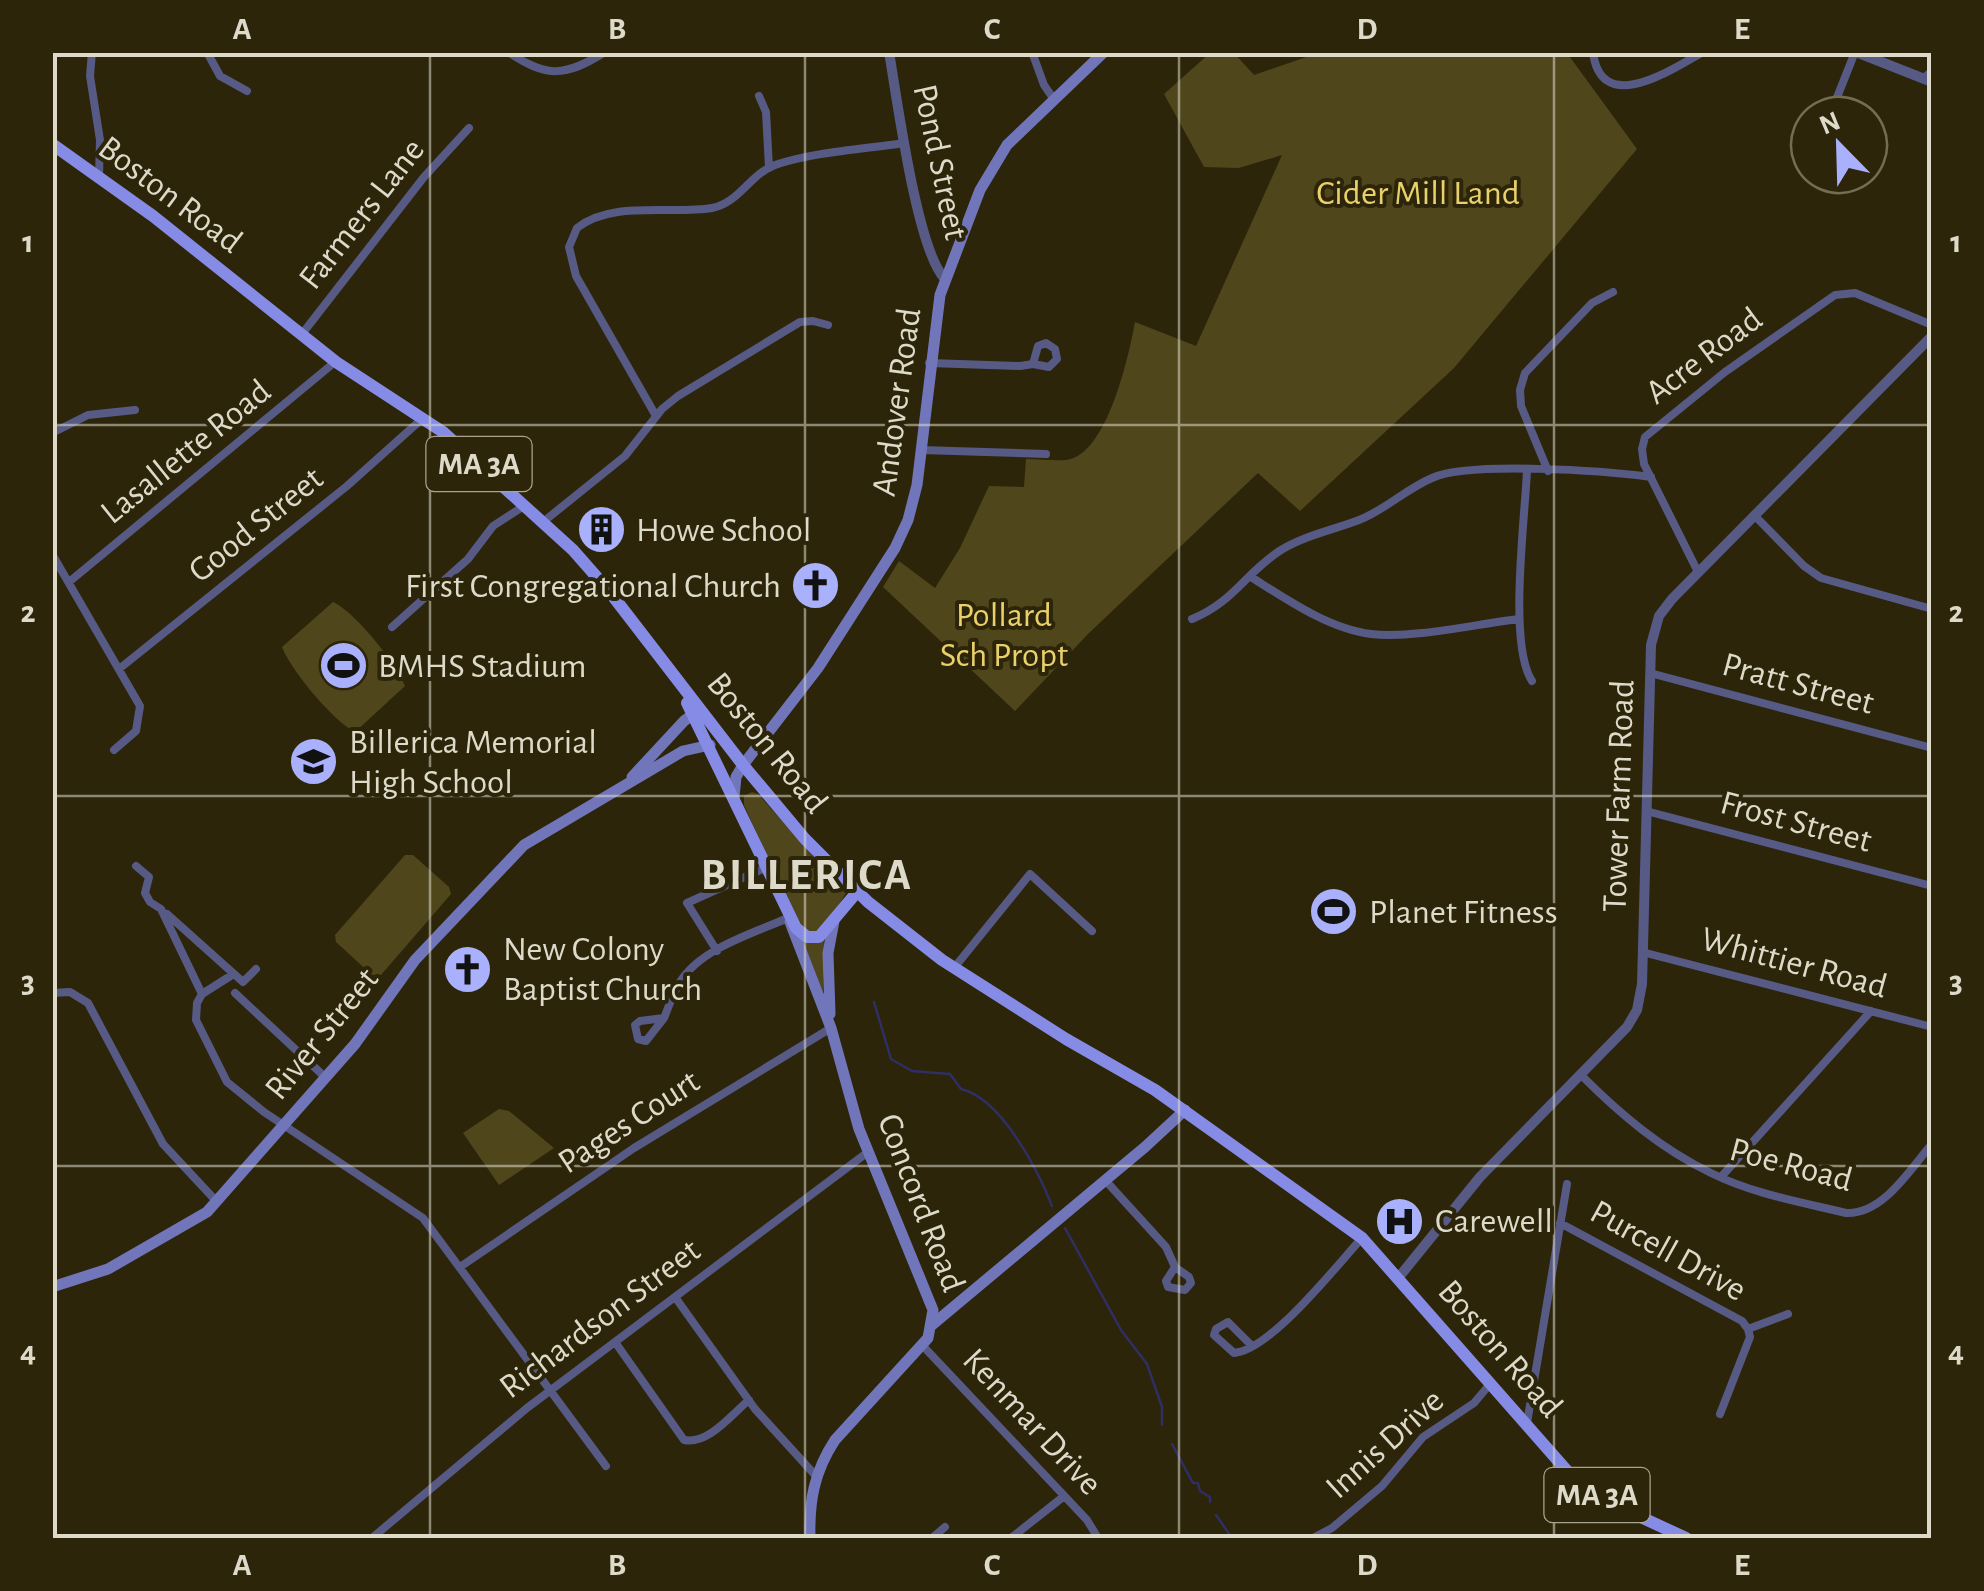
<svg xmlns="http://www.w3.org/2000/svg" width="1984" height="1591" font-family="'Alegreya Sans',sans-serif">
<rect width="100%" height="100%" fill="#2c2509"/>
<path fill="#50461c" d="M1210,53H1234L1254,75L1318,53H1567L1637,149L1454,368L1300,511L1258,473L1088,634L1015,711L883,587L899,561L935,588L960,548L989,486L1024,487L1026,459C1039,459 1054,461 1066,460C1107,456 1129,355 1135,322L1196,346L1282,155L1239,168L1204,167L1164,94Z
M333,602C355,612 397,664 405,686L355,732C333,721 290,669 282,647Z
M752,792L758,794L846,893L824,929L823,993L790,907L744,805V796Z
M405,855H413L449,887L451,894L381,975H372L336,942L335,935Z
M499,1109L509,1111L554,1148L499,1185L463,1133Z"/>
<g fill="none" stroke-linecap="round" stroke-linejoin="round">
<path stroke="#2f2f66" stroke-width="2.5" d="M874,1002L891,1059L912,1071L950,1074L961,1089C1001,1098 1038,1170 1052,1206
M1065,1228L1121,1330L1147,1364L1162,1407V1425
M1929,1295L1932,1292
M1172,1444L1193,1483H1198L1200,1491L1210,1497V1502
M1216,1515L1232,1538"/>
<path stroke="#565a85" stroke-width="8" d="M92,52L90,76L100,140L99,177
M207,52L220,76L247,91
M508,52C547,78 565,77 605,52
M1032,52L1044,85L1053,98
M1593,52C1601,118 1674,68 1703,52
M1924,78L1932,71
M759,96L766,112L769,168
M1830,115L1855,52
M302,334L424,177L469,128
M929,363L1020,366L1033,364L1049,367L1057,359L1055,349L1046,343L1038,346L1033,364
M656,416L576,276L569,247L577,228C612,200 670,215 712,208C739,203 750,174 775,165C813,152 864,149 904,143
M52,433L88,415L135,410
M921,450L1046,454
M1527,470C1525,519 1508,644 1532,681
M1548,471L1521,406L1520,390L1525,373L1592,303L1613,292
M1754,515L1804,566L1821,578L1932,609
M543,522L625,456L662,409L678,396L800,322L813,321L828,325
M52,554L140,706L136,731L114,750
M1698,572L1644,464L1642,449L1645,437L1725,372L1835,295L1855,293L1932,325
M1251,577C1286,599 1329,629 1371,634C1413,639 1476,624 1519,619
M69,582L335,362
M1192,619C1234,602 1246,572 1281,550C1306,535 1333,530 1359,520C1385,510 1406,489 1432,478C1469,461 1607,471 1651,477
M392,627L468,559L493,526L524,506
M119,669L347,486L423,418
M1650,673L1932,748
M1646,811L1932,886
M136,866L149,877L145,893L150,902L161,909L202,994L197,1003L196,1020L227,1082L264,1112L423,1218L606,1466
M167,914L243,982L256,969
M717,951L687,903L765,868
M1642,952L1932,1027
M954,968L1030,874L1092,931
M52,993L70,992L88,1003L163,1144L217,1202
M235,993L326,1078
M202,994L232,975
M664,1018C669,1006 673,993 680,982C701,948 754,933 788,918
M664,1018L646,1041L638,1039L635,1025L640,1021Z
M1581,1075C1620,1114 1661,1149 1711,1173C1753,1194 1801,1202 1846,1213C1883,1215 1910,1169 1932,1144
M1721,1177L1871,1011
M1105,1180L1166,1247L1175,1267L1189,1277L1191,1283L1185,1290L1168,1287L1166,1281L1175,1267
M1560,1223L1742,1321L1748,1329
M460,1267L634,1148L831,1028
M675,1297L755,1409L816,1476
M615,1342L684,1440C708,1445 731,1415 749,1400
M923,1346L1087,1520L1098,1538
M1252,1346L1228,1322L1216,1329L1214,1335L1234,1353C1271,1350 1336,1266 1362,1238
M1720,1414L1750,1337L1748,1329L1788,1314
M1527,1423L1567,1184
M372,1538L527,1408L868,1152
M932,1538L945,1527
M1011,1538L1063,1497
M1313,1538L1332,1528L1382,1486L1423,1437L1474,1403L1490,1384"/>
<path stroke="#565a85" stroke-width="10" d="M889,52C897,98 917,251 945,279
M1856,52L1932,82
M1399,1277L1480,1177L1627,1027L1637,1010L1642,984L1651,645L1659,616L1672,599L1932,336"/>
<path stroke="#7176bb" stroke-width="11" d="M632,777L684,721L696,712
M734,797L736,777L743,765L818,668L895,548L908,520L917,485L940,295L980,190L1007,145L1104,52
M790,922L831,1028L859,1129L933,1310L928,1338L835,1440C814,1472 809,1501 810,1538
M830,1014L828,953L834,921
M52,1287L108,1269L207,1212L355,1044L415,960L524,845L683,751L710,745
M932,1325L1145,1147L1185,1110"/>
<path stroke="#868ce5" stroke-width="12" d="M52,144L153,216L336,362L443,432L573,550L609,591L743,765L805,839L868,902L942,960L1066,1039L1155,1090L1362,1238L1568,1472L1619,1507L1686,1538
M687,703L796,928L807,937H819L857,892"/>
</g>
<path fill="none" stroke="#dddaca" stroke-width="2.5" stroke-opacity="0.55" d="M430,52V1538M805,52V1538M1179,52V1538M1554,52V1538M52,425H1932M52,796H1932M52,1166H1932"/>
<defs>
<symbol id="building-disc" viewBox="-11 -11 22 22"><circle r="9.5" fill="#a9b0fc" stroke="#2c2509"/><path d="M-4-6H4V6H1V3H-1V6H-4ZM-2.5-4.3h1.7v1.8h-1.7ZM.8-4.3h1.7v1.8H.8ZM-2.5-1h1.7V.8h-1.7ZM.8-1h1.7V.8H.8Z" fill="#111"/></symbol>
<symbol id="church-disc" viewBox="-11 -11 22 22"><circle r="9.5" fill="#a9b0fc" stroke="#2c2509"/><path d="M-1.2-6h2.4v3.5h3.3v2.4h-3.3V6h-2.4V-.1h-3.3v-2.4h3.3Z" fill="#111"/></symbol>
<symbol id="stadium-disc" viewBox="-11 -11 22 22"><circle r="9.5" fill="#a9b0fc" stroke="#2c2509"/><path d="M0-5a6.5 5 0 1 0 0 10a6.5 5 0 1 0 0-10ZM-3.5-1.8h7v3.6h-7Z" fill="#111"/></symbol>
<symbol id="school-disc" viewBox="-11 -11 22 22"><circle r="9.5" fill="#a9b0fc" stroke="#2c2509"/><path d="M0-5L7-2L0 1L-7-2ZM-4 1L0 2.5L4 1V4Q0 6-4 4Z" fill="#111"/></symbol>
<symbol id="hospital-disc" viewBox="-11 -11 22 22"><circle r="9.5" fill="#a9b0fc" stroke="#2c2509"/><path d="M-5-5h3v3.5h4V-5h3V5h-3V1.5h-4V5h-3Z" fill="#111"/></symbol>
</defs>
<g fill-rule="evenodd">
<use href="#building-disc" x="574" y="502" width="55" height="55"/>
<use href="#church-disc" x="788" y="558" width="55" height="55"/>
<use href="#stadium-disc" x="316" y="638" width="55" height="55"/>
<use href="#school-disc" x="286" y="734" width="55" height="55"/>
<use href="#stadium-disc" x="1306" y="884" width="55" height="55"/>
<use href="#church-disc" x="440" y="942" width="55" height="55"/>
<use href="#hospital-disc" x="1372" y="1194" width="55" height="55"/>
</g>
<g text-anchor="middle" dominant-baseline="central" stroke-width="8" stroke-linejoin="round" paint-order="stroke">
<g fill="#2c2509" stroke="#a8a490" stroke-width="2.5">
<rect x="426.5" y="437" width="105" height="54" rx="8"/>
<rect x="1544.5" y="1468" width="105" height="54" rx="8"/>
</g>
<g font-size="32" font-weight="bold" fill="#dddaca">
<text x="479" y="464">MA 3A</text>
<text x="1597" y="1495">MA 3A</text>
</g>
<g font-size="35" fill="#dddaca" stroke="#2c2509">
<text transform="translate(940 162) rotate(78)">Pond Street</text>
<text transform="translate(170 195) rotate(37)">Boston Road</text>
<text transform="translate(362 214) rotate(-52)">Farmers Lane</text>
<text transform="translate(1704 356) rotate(-37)">Acre Road</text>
<text transform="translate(897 402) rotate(-82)">Andover Road</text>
<text transform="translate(186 452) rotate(-39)">Lasallette Road</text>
<text transform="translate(256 525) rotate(-39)">Good Street</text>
<text transform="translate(1798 684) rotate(15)">Pratt Street</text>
<text transform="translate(767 743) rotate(51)">Boston Road</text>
<text transform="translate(1619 796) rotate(-88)">Tower Farm Road</text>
<text transform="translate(1796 822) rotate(15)">Frost Street</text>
<text transform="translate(1794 963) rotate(15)">Whittier Road</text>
<text transform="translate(322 1034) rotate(-51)">River Street</text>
<text transform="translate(629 1122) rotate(-33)">Pages Court</text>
<text transform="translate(1791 1165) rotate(15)">Poe Road</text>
<text transform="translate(921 1203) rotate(69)">Concord Road</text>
<text transform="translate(1668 1251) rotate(29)">Purcell Drive</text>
<text transform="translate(600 1319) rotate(-37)">Richardson Street</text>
<text transform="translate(1500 1349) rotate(49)">Boston Road</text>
<text transform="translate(1032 1422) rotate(47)">Kenmar Drive</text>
<text transform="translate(1385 1444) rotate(-42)">Innis Drive</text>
</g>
<g font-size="35" fill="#e8d16b" stroke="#2c2509">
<text x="1418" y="193">Cider Mill Land</text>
<text x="1004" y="615">Pollard<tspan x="1004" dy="40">Sch Propt</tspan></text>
</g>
<g font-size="35" fill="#dddaca" stroke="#2c2509" text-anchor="start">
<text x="636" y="530">Howe School</text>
<text x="781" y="586" text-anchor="end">First Congregational Church</text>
<text x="378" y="666">BMHS Stadium</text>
<text x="349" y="742">Billerica Memorial<tspan x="349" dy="40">High School</tspan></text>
<text x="1369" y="912">Planet Fitness</text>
<text x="503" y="949">New Colony<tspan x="503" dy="40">Baptist Church</tspan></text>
<text x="1435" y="1221">Carewell</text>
</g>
<g font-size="45" font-weight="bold" letter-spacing="2.5" fill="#dddaca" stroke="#2c2509">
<text x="807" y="875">BILLERICA</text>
</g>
</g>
<rect width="1984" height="1591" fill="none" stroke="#2c2509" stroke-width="110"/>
<g transform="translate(1839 145) rotate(337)"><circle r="48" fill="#2c2509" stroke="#736d56" stroke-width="2.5"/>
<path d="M0-8L18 38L0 25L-18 38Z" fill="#a9b0fc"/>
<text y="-15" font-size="28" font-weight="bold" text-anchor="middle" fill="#dddaca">N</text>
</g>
<rect x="55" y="55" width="1874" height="1481" fill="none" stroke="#dddaca" stroke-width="4"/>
<g font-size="32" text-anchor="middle" font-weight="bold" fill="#dddaca">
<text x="242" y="39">A</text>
<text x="617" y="39">B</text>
<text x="992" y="39">C</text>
<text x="1367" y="39">D</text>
<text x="1742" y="39">E</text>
<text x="28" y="252">1</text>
<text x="1956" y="252">1</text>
<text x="28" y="622">2</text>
<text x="1956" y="622">2</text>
<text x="28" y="992">3</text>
<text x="1956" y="992">3</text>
<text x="28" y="1362">4</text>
<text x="1956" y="1362">4</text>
<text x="242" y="1575">A</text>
<text x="617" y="1575">B</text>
<text x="992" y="1575">C</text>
<text x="1367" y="1575">D</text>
<text x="1742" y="1575">E</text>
</g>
</svg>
